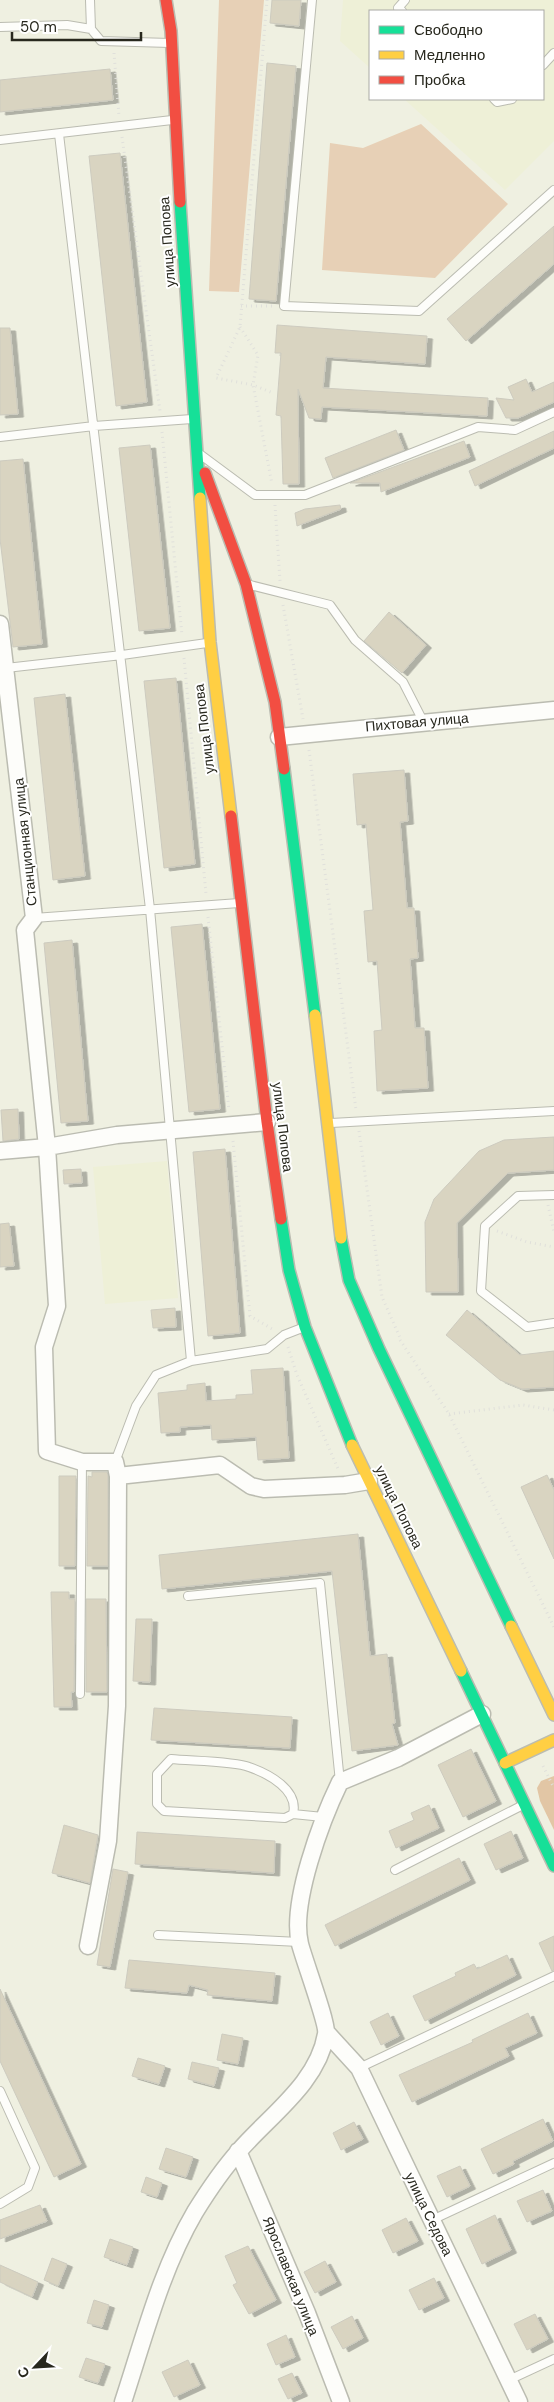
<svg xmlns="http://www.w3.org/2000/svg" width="554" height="2402" font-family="'DM Sans',sans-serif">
<defs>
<filter id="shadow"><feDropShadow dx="5.5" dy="3" stdDeviation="0" flood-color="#0004"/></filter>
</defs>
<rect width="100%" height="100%" fill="#eff0e1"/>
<path fill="#eef0d7" d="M343,0H554V141L505,190L404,99H543V11H370V68L340,41Z
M167,1161L178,1298L105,1304L93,1167Z"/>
<path fill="#e7d0b6" d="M219,0H264L239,292L209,291Z
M421,124L508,204L435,278L322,270L330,143L363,148Z"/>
<path fill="#e2c6a5" d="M554,1776V1830L540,1801L537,1788L541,1781Z"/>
<path fill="#d9d4c1" stroke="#cdcbbf" filter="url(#shadow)" d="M272,0H301L299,26L270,23Z
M267,63L296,66L276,301L249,299Z
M110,69L113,100L0,112V80Z
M120,153L147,402L116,406L89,156Z
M554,226V264L466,341L447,319Z
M277,325L427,336L425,364L326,357L323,388L488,398L487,416L322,407L321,419L309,418L298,389L299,484H283L281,416L276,415L281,353H275Z
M0,328H10L18,414L0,415Z
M526,379L532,392L554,382V402L518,418H506L496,398L514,400L508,387Z
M396,430L404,450L333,478L325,458Z
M554,431V448L475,486L469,471Z
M464,441L470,457L381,492L380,483H350Z
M150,445L170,628L139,631L119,448Z
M23,459L42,644L13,647L0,539V461Z
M340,505L341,509L297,526L295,513L305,509Z
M389,612L426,645L402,673L364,641Z
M176,678L195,864L164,868L144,681Z
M65,694L85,876L53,880L34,698Z
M404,770L408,821L400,822L407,908H414L418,958L410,959L415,1028H424L428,1088L377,1091L374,1031L382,1030L377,961L368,962L364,911L373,910L366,824L357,825L353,774Z
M202,924L220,1109L189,1112L171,927Z
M72,940L88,1121L61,1123L44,943Z
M18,1109L19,1139L3,1141L1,1110Z
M554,1137V1170L508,1173L457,1223L458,1292H426L425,1222L434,1199L479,1151L504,1140Z
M225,1149L240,1333L208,1336L193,1152Z
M81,1169L82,1183L64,1184L63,1170Z
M9,1223L14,1266L0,1267V1224Z
M175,1308L176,1327L153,1328L151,1310Z
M467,1310L520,1355L554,1351V1387L522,1389L500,1380L446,1335Z
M283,1368L289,1458L258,1460L256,1437L212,1440L211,1425L180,1427V1432L161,1433L158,1393L187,1390V1385L205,1383L206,1401L236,1399V1395L253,1394L251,1370Z
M92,1472H107L108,1475V1566H87L88,1476L92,1477Z
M547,1475L554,1490V1559L521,1487Z
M59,1476H76L75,1566H59Z
M358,1534L370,1656L387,1654L395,1723L392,1724L398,1745L352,1751L332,1571L162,1589L159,1555Z
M51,1592H69V1599H75L74,1692H71L72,1707H54Z
M86,1599H106L107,1692H86Z
M136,1619H152L150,1682L133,1681Z
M154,1708L292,1717L290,1748L151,1740Z
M471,1749L496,1801L463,1817L438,1765Z
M429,1805L439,1828L396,1848L389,1831L414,1820L411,1813Z
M64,1825L98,1835L90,1883L52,1873Z
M511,1831L523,1858L496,1870L484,1844Z
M137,1832L275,1841L274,1873L135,1864Z
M459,1858L470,1880L335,1946L325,1925Z
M113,1869L128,1872L110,1967L97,1965Z
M554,1936V1970L552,1971L539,1943Z
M507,1955L516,1975L425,2021L413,1996L456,1976L455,1973L474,1964L477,1969Z
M129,1960L275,1973L272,2001L207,1995L208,1990L189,1985L187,1993L125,1988Z
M0,1989L81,2164L54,2177L0,2061Z
M388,2013L399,2036L381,2045L370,2022Z
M528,2013L537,2033L505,2048L509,2056L412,2102L399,2075L473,2042L472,2040Z
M222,2034L243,2038L238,2064L217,2060Z
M138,2058L165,2066L159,2084L132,2076Z
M192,2062L219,2068L214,2086L188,2079Z
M543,2119L553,2141L513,2161L514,2164L493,2174L481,2149Z
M354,2122L363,2139L341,2150L333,2133Z
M166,2148L193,2157L186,2177L159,2169Z
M460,2166L470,2186L447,2197L437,2176Z
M146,2177L162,2183L157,2197L141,2192Z
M543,2190L552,2211L527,2222L517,2201Z
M40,2205L47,2221L0,2239V2220Z
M495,2215L511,2250L482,2264L466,2229Z
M406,2218L418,2241L393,2253L382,2230Z
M110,2239L133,2247L127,2265L104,2257Z
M248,2246L276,2300L249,2314L233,2285L237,2283L225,2256Z
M52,2258L67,2264L58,2286L44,2280Z
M325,2261L336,2282L315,2293L304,2272Z
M0,2265L38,2282L32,2297L0,2282Z
M434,2278L444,2298L419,2310L409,2290Z
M94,2300L109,2305L102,2327L87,2323Z
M535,2314L548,2339L527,2350L514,2324Z
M352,2316L363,2338L343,2349L331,2327Z
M286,2335L295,2357L276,2365L267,2344Z
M86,2358L105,2364L98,2383L79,2377Z
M188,2360L200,2385L174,2397L162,2372Z
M292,2373L302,2393L288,2399L278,2379Z"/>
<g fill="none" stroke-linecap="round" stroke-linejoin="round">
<defs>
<path id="lane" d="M90,0L91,29
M312,0L284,306L419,311L554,190
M402,11L398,8L405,0
M0,27L67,25L91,29L101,41L170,43
M543,65L554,53
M494,99L497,102L512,99
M59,134L150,909L191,1361L267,1349L284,1335L302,1328
M0,140L172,120
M0,437L94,426L192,419
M201,455L255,495H305L478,427L515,430L554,412
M250,585L330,605L355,640L403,682L423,721
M6,668L122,655L207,643
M34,918L239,903
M331,1123L554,1111
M554,1195L518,1196L485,1226L481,1291L527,1327L554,1323
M115,1462L136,1406L156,1375L191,1361
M188,1596L320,1583L340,1782
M80,1694L82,1462
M293,1814C299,1790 269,1774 249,1767C234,1761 190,1761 171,1759L157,1774V1804L164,1811L285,1818L293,1814L323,1817
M395,1870L523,1805
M158,1935L299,1942
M359,2068L554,1976
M0,2091L35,2168L28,2187L0,2204
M432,2220L554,2163
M509,2380L554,2359"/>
<path id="street" d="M0,624L34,918L25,930L47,1147L57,1306L44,1347L47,1451L82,1462H115L118,1476L117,1706L108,1841L88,1946
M279,737L554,710
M0,1151L47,1147L117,1135L267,1122
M118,1476L220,1465L251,1486L264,1489L345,1485L369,1481
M327,2033L359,2068L519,2402
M238,2151L307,2313L341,2402
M123,2402C144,2338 161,2270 195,2212C208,2191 223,2169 239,2151C269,2116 318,2083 326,2034C328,2024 304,1960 300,1944C290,1903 322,1819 340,1782L398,1758L482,1714"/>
<path id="fast" d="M180,202L200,498
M284,769L315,1015
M281,1219L289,1270L305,1327L352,1445
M341,1238L349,1280L379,1349L511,1626
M461,1671L554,1866"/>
<path id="slow" d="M200,498L210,642L231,816
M315,1015L341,1238
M352,1445L461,1671
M511,1626L554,1715
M505,1763L554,1740"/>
<path id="jam" d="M166,0L171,31L180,202
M205,473L246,584L275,702L284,769
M231,816L267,1122L281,1219"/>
</defs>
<use href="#lane" stroke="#bbbcb1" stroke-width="10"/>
<use href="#street" stroke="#bbbcb1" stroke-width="19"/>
<use href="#fast" stroke="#bbbcb1" stroke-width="14"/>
<use href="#slow" stroke="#bbbcb1" stroke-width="14"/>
<use href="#jam" stroke="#bbbcb1" stroke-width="14"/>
<path stroke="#e0e0db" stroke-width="3" stroke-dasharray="1 4" stroke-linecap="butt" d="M267,0L240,327L216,378L253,385L273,393
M114,53L119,116
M122,137L160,411
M241,306H274
M240,327L258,355L253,385L272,484
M162,432L182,635
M275,505L280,581
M283,605L303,719
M184,658L206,894
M309,750L356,1110
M208,917L229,1110
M359,1131L382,1297L401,1340
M233,1141L250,1316L274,1330
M548,1205L554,1232
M497,1231L527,1242L554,1247
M400,1340L449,1414L554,1627
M288,1347L297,1375L339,1471
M449,1414L523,1405L554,1410
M543,1766L554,1788"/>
<use href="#lane" stroke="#fdfdfa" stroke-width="8"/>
<use href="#street" stroke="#fdfdfa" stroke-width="16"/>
<use href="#fast" stroke="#16e098" stroke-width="11"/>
<use href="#slow" stroke="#ffcf43" stroke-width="11"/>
<use href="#jam" stroke="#f24e42" stroke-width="11"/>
</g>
<g text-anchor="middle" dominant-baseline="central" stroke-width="4" stroke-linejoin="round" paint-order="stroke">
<g font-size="14" fill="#28281e" stroke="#fff">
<text transform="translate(167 242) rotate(-94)">улица Попова</text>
<text transform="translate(417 722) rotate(-5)">Пихтовая улица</text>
<text transform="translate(204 729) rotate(-97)">улица Попова</text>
<text transform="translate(25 842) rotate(-96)">Станционная улица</text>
<text transform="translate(283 1127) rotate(83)">улица Попова</text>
<text transform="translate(399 1507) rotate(64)">улица Попова</text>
<text transform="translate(429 2214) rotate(64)">улица Седова</text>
<text transform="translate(291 2276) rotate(68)">Ярославская улица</text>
</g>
</g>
<rect x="369" y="10" width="175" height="90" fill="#ffffff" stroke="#a9a9a5"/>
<rect x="379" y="26" width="25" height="8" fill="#16e098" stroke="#a9a9a5"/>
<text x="414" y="35" font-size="15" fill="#28281e">Свободно</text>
<rect x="379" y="51" width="25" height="8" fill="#ffcf43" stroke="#a9a9a5"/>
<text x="414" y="60" font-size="15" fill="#28281e">Медленно</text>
<rect x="379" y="76" width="25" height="8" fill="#f24e42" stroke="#a9a9a5"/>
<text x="414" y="85" font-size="15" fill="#28281e">Пробка</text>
<g transform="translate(35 2367) rotate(245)" stroke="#ffffff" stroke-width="4" paint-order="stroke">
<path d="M0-4L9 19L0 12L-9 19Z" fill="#28281e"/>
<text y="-8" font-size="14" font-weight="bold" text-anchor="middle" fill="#28281e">С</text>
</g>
<path d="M12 32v8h129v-8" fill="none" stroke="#28281e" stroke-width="2.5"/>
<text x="20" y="32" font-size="15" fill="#28281e" stroke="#ffffff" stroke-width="4" paint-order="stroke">50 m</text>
</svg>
